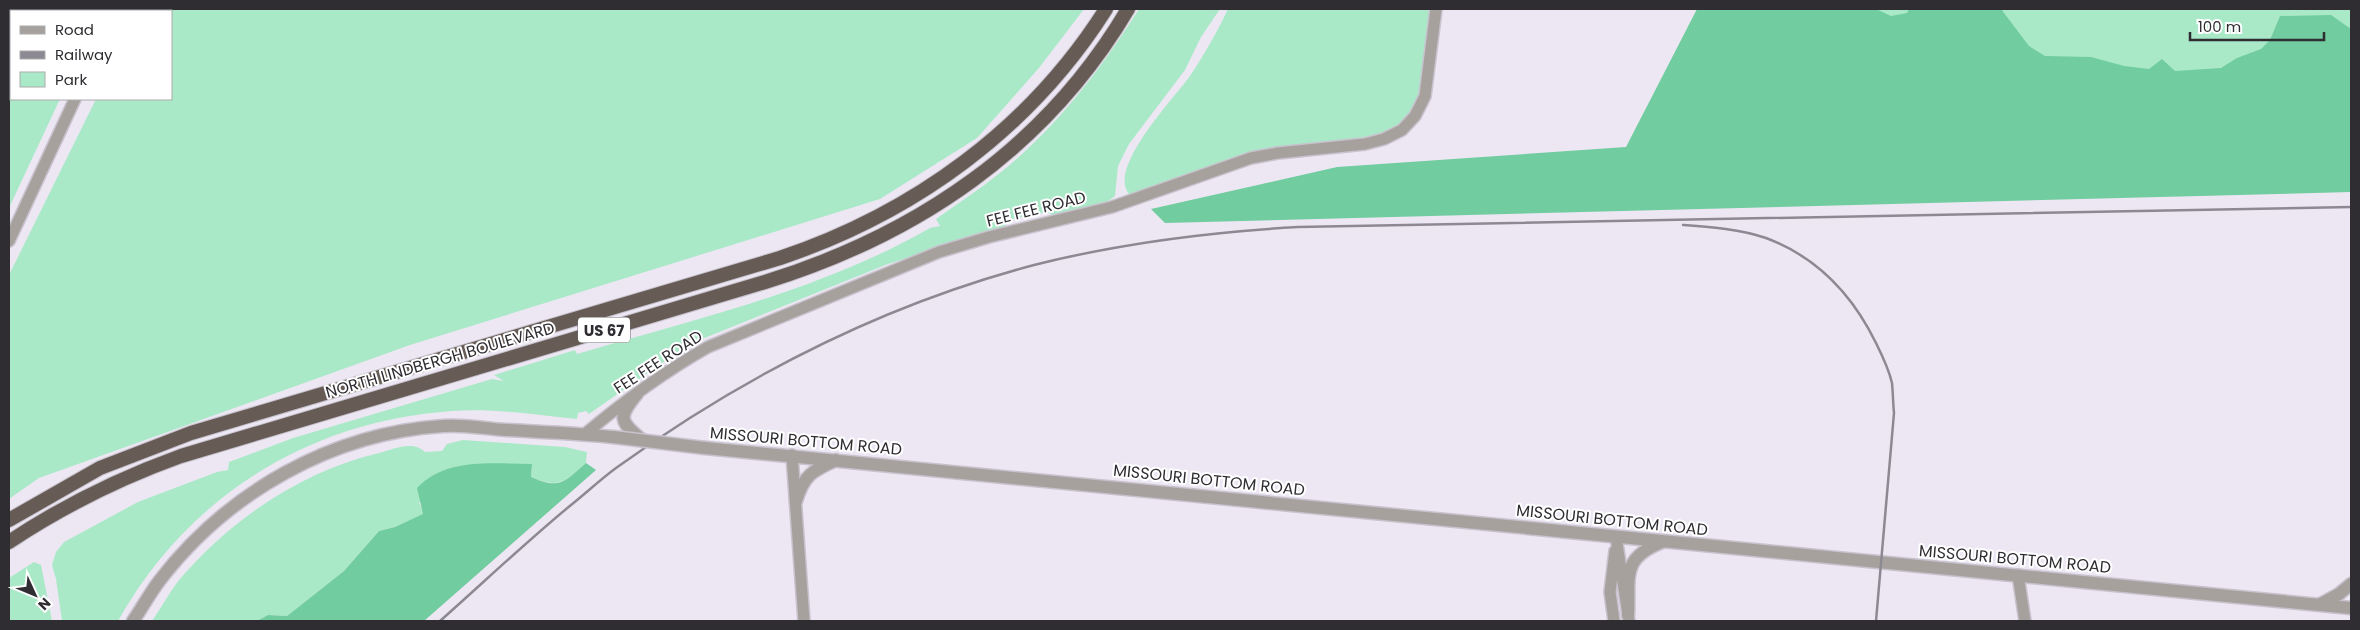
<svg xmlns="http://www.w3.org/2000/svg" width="2360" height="630" font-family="Poppins,sans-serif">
<rect width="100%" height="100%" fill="#ede7f4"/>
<path fill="#aae9c7" d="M9,9H100L99,11H11V99H60L9,208Z
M141,9H1084L1039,68L977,138L880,199L410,345L39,478L9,499V275L96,99H171V11H140Z
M1139,9H1220L1201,37L1185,70L1129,144L1118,166L1115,196L1107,202L1055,216L1047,212L1007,220L1005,227L888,264L702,339L682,349L589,414L586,411L578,413L577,419C536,415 494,408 452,411C309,421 188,496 118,621H62L56,579L52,565L56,552L64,542L138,502L217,472L228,470L229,462L293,438L492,379L504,381L494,375L575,350L577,354C696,319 822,290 930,228L940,226L936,219C957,204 980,189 1001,172C1057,127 1101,69 1139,9Z
M1228,9H1430C1427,42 1429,97 1403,121C1376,146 1296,141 1259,150C1240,155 1222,161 1204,168C1189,174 1143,196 1129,194C1107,168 1175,97 1190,76C1203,57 1218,30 1228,9Z
M1836,9H2351V65L2134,82L1874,27Z
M463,440L565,447L587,452L586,463C564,482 560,489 531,477L532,464L419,502L424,514L395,527L379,531L344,571L287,616L268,615L257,621H152C161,608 169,593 179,580C230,520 302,471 379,453C394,449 413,440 425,452L442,451L447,444Z
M34,562L41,565L52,621H9V578Z"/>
<path fill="#71cc9f" d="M1697,9H1876L1891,16L1907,13L1909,9H2001L2029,46L2045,56L2091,57L2124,66L2149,69L2162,59L2175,71L2221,68L2237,58L2261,49L2270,40L2280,16L2331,15L2351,29V192L1165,223L1151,209L1337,167L1626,147Z
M586,463L596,470L424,621H257L268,615L287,616L344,571L379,531L395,527L423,514L417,488C447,457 492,464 532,464L531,477C560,490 564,482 586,463Z"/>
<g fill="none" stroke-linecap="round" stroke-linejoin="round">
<defs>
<path id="minor" d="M114,11L115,9
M9,241L75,99
M585,434C623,402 664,372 708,347L939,252L989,237L1112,207L1251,158L1278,153L1365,144L1384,139L1402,130L1415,116L1425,96L1436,9
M792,455L804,621
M1616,537L1629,621
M2018,575L2025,621
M1614,621L1610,592L1615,551"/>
<path id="tertiary" d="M637,394C618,417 619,421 642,440
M705,448L2351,608
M796,501C804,475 812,471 836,460
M2319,605L2339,594L2351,584
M1628,615C1630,577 1620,559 1662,542
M133,621C142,608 150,593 160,580C228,492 332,433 443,426C464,424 486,429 507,430C542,432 577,433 613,437"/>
<path id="trunk" d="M9,520L100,468L191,433L780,258C914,213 1030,129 1106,9
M9,542C63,506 120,478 181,456L765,282C917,235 1046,148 1128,9"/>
</defs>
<use href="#minor" stroke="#c7c2cd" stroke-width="14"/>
<use href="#tertiary" stroke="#c7c2cd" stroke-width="15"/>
<use href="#trunk" stroke="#c7c2cd" stroke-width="16"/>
<use href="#minor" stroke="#a7a19e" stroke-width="11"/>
<use href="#tertiary" stroke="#a7a19e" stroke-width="12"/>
<use href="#trunk" stroke="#665c55" stroke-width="14"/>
<path stroke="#8d8992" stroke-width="2.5" d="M1683,225C1711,227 1740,229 1766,238C1817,257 1853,296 1876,343C1882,355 1889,370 1892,383C1893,393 1893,403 1894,413L1876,621
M440,621C484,582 526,542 571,505C586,493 601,479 616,468C742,377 883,305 1034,265C1121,243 1209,232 1298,227L2351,207"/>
<defs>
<path id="tertiary-bridge" d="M613,437L705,448"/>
</defs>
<use href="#tertiary-bridge" stroke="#c7c2cd" stroke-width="15" stroke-linecap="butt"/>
<use href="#tertiary-bridge" stroke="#a7a19e" stroke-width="12"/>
</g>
<g text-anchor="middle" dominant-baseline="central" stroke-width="4" stroke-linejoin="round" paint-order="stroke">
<rect fill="#fff" stroke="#6d6c70" stroke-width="1" x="578" y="317.5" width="52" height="25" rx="4"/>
<g font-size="15" font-weight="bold" fill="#2f2d32">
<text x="604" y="330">US 67</text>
</g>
<g font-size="16" fill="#2f2d32" stroke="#fff">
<text transform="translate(1036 209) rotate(-14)">FEE FEE ROAD</text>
<text transform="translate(440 360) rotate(-16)">NORTH LINDBERGH BOULEVARD</text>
<text transform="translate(658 362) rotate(-33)">FEE FEE ROAD</text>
<text transform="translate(806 441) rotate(5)">MISSOURI BOTTOM ROAD</text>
<text transform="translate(1209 480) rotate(6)">MISSOURI BOTTOM ROAD</text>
<text transform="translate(1612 520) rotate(6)">MISSOURI BOTTOM ROAD</text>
<text transform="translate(2015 559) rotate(5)">MISSOURI BOTTOM ROAD</text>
</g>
</g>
<rect width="2360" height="630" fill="none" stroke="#2f2d32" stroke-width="20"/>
<rect x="10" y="10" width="162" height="90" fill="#ffffff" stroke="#acabad"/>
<rect x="20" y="26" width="25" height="8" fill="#a7a19e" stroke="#acabad"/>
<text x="55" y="35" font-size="15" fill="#2f2d32">Road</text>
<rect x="20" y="51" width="25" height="8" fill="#8d8992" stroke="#acabad"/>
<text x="55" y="60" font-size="15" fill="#2f2d32">Railway</text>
<rect x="20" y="72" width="25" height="15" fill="#aae9c7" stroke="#acabad"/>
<text x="55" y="85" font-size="15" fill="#2f2d32">Park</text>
<g transform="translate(35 595) rotate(134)" stroke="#ffffff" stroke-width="4" paint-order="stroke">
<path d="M0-4L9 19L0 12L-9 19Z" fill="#2f2d32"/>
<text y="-8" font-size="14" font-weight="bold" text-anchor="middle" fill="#2f2d32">N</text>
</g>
<path d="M2190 32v8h134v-8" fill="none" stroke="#2f2d32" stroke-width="2.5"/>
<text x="2198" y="32" font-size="15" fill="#2f2d32" stroke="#ffffff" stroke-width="4" paint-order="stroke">100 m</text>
</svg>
